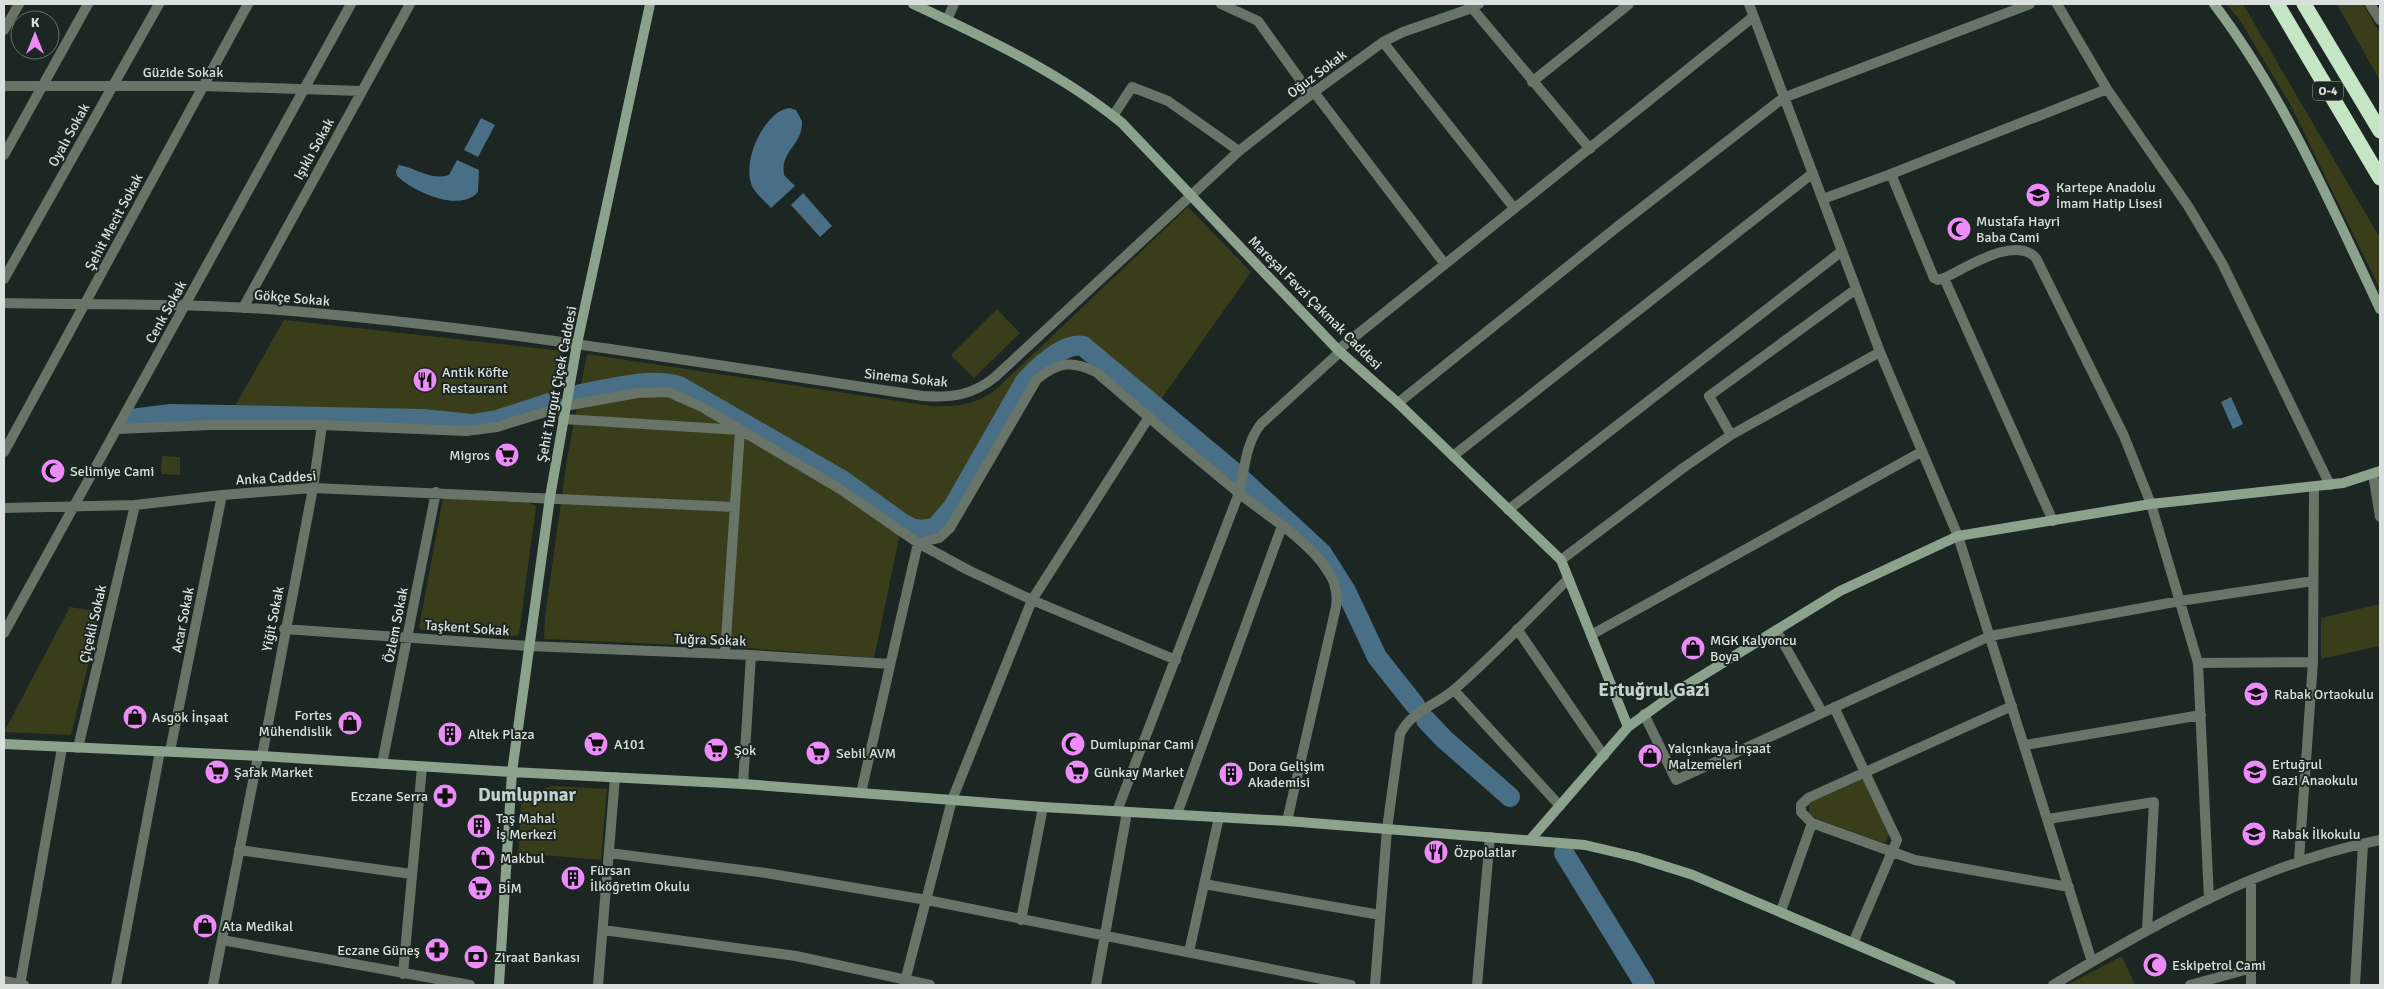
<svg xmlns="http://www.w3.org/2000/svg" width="2384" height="989" font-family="Signika,sans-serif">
<rect width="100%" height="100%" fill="#1c2623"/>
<path fill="#393d19" d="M2226,4H2243L2380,238V289L2290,104L2239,19Z
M2337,4H2363L2380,33V81Z
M1188,207L1251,272L1157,405L1083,346C1064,342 1035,369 1024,383L953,507C936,532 930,534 902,524L874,658L747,648L544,639L545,617L567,459L587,354L931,406C955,407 973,405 993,392Z
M997,309L1020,333L974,378L951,355Z
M284,320L563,351L552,402L497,420L472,424L423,419L230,415Z
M162,456L180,457V475L161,474Z
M443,498L529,503L536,506L519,634L516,636L421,630L419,628Z
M2380,604V646L2321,659V618Z
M70,607L101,612L71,735L4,732Z
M1863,779L1889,834L1886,842H1881L1817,819L1809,813V803Z
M553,786L607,789L601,860L518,853L521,803L537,791Z
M2122,956L2135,985H2067Z"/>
<path fill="#486f86" d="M789,108L796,110L802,121C803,146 780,150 784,175L795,186L771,208C766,202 757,195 753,188C740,165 763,112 789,108Z
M481,118L495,125L478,157L464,150Z
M457,160L479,170L478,192C460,213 414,192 397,176L396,171L399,165C417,168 430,181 449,175Z
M803,193L832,226L820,237L791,205Z
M2231,397L2243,424L2233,429L2221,402Z"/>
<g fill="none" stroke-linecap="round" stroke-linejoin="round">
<path stroke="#486f86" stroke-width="20" d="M580,394C611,389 648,377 679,386L842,480L902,523L911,528L919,530L935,528L953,507L1024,383C1035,369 1064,342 1083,346L1234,472L1322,553L1346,591L1377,657L1415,705
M131,419L171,414L230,415L423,419L472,424L497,420L552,402
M1426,720L1444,739L1510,797
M1564,853L1645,985"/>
<path stroke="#677467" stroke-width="10" d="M1221,4L1258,21L1311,95
M1749,4L1880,352L1958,536L2092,962
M2057,4L2107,89L2188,206L2222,263L2330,485
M2370,4L2380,20
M1472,8L1590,149
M947,20L954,4
M4,30L19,4
M1383,42L1514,208
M1532,82L1629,4
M4,86H203L361,91
M1314,92L1444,263
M1113,116L1132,87L1168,101L1239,151
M4,155L88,4
M1891,174L1934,278L1938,280L1944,278C1968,267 2015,235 2036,258L2124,436L2151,504L2198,663L2209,899
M1823,199L1891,174L2107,89
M1944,278L2053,521
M4,279L159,4
M4,303C100,305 196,303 292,311C504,329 713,365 923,396C952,398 973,395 995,377L1239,151L1314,92L1383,42L1403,32L1472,8L1479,4
M243,308L410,4
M1338,350L1753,17
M1398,403L1617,227L1783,98L2030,4
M563,419L740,430L725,654
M117,429L211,425H322L466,431L497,427L565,406L637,393L668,392L702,407L840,489L918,543L968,570L1032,600L1176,660
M1731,435L1709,396L1856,289
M4,452L248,4
M1453,456L1813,173
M2373,474L2380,517
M4,508L135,505L222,495L313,488L735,507
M1508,510L1842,251
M918,543L939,538L950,528L1037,379C1059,362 1072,360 1096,372C1144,413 1190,454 1239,493C1268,517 1304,537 1326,568C1335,580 1338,593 1336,607L1287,821
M1561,560L1683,468L1731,435L1880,352
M284,629L528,646L751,655L890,664
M1517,629L1604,756
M1776,630L1822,712
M4,633L351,4
M1591,635L1921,452
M2198,663L2313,662
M1454,690L1560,806
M2012,706L1808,798L1801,805V812L1812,823L1915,860L2069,887
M1834,707L1897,840L1853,943
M1644,714L1676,780L1990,636L2180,601L2313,581
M2025,745L2201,715
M78,748L135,505
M170,751L222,495
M262,756L313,488L322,425
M382,764L436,492
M743,784L751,655
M861,793L918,543
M1117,811L1239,493C1245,469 1245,444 1261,424L1340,352
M1177,814L1282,526
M2048,819L2154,802L2147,930
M239,850L411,874
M609,853L766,873L927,900L1351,985
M2299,860L2313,662L2314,487
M2251,880V985
M1204,884L1380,915
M1781,911L1812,823
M1021,920L1043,807
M603,930L796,956L930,985
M222,940L470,985
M1189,952L1219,817
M403,974L422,767
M4,981L24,985
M20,985L62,748
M116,985L160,751
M213,985L258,756
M598,985L615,777
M904,985L952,800L1032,600L1149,417
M1096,985L1127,812
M1375,985L1387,829L1400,734C1412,710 1437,705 1455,689C1495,654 1531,616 1568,579
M1477,985L1490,837
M2053,985C2156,923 2261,863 2380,840
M2190,985L2252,968
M2355,985L2363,844"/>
<path stroke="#8da28c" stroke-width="10" d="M913,4C986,38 1059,72 1122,123L1338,350L1398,403L1561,560L1628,727
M2214,4C2284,96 2331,205 2380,309
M4,744L262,756L512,772L743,784L1043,807L1287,821L1585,845L1636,857L1693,875L1951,985
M1530,840L1628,727L1682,688L1840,591L1958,536L2151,504L2343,483L2380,471
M499,985L512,772L550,497L577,344L650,4"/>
<path stroke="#c5e6c4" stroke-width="15" d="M2277,4L2380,178
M2304,4L2380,131"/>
</g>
<defs>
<symbol id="school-disc" viewBox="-11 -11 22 22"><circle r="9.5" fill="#ed8cf9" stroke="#1c2623"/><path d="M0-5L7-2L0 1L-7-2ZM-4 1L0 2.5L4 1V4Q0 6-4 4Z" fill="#111"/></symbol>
<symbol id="mosque-disc" viewBox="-11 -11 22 22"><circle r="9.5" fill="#ed8cf9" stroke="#1c2623"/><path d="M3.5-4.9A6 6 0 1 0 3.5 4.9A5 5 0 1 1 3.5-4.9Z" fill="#111"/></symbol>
<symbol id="restaurant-disc" viewBox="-11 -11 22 22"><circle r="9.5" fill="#ed8cf9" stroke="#1c2623"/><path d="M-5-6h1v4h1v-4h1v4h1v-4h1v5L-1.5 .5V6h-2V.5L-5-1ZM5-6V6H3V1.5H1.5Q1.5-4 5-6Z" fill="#111"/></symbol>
<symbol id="supermarket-disc" viewBox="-11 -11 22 22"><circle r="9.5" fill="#ed8cf9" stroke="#1c2623"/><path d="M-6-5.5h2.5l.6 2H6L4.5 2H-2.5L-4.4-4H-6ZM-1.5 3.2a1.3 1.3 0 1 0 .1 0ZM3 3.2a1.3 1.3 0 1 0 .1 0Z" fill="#111"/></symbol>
<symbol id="shop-disc" viewBox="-11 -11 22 22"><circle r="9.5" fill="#ed8cf9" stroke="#1c2623"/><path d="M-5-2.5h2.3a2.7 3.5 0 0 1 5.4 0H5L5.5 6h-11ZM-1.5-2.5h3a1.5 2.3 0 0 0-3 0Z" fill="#111"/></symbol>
<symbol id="building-disc" viewBox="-11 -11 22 22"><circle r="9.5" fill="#ed8cf9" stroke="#1c2623"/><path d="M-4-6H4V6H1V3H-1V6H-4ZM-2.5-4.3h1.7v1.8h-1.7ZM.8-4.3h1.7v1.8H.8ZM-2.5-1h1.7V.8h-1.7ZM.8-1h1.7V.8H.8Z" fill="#111"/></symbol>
<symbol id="pharmacy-disc" viewBox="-11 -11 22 22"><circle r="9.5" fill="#ed8cf9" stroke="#1c2623"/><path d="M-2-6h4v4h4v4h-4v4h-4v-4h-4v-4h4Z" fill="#111"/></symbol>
<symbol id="bank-disc" viewBox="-11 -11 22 22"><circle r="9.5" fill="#ed8cf9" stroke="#1c2623"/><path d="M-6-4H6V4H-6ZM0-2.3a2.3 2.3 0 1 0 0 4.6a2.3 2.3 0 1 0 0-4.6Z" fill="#111"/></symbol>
</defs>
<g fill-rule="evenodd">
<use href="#school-disc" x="2024" y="181" width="28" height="28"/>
<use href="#mosque-disc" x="1945" y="215" width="28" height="28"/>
<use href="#restaurant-disc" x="411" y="366" width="28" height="28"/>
<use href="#supermarket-disc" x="493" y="441" width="28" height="28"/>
<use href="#mosque-disc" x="39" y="457" width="28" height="28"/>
<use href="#shop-disc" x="1679" y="634" width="28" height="28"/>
<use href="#school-disc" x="2242" y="680" width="28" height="28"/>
<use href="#shop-disc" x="121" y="703" width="28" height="28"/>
<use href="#shop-disc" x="336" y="709" width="28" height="28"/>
<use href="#building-disc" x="436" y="720" width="28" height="28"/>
<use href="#supermarket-disc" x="582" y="730" width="28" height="28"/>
<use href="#mosque-disc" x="1059" y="730" width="28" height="28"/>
<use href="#supermarket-disc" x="702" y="736" width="28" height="28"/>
<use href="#supermarket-disc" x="804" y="739" width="28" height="28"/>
<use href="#shop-disc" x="1636" y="742" width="28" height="28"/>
<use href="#supermarket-disc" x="203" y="758" width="28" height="28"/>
<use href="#supermarket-disc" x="1063" y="758" width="28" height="28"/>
<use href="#school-disc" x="2241" y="758" width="28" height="28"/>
<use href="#building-disc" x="1217" y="760" width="28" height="28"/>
<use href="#pharmacy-disc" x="431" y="782" width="28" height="28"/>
<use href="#building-disc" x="465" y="812" width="28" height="28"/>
<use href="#school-disc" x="2240" y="820" width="28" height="28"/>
<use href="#restaurant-disc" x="1422" y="838" width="28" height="28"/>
<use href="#shop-disc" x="469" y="844" width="28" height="28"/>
<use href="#building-disc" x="559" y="864" width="28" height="28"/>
<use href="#supermarket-disc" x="466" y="874" width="28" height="28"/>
<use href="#shop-disc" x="191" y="912" width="28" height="28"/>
<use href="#pharmacy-disc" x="423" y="936" width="28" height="28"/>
<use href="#bank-disc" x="462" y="943" width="28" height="28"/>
<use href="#mosque-disc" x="2141" y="951" width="28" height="28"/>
</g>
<g text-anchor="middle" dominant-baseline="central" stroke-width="4" stroke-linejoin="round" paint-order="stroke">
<rect fill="#1c2623" stroke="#a0a8a5" stroke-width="1" x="2313" y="81.5" width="30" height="19" rx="4"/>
<g font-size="12" font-weight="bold" fill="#d9e0dd">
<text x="2328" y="91">O-4</text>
</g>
<g font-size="14" fill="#d9e0dd" stroke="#1c2623">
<text x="183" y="72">Güzide Sokak</text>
<text transform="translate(1317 74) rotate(-37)">Oğuz Sokak</text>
<text transform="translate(69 135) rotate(-61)">Oyalı Sokak</text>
<text transform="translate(314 149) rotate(-61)">Işıklı Sokak</text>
<text transform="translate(114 222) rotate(-62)">Şehit Mecit Sokak</text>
<text transform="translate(292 298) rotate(5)">Gökçe Sokak</text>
<text transform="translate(1315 303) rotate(45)">Mareşal Fevzi Çakmak Caddesi</text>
<text transform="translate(166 312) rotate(-61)">Cenk Sokak</text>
<text transform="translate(906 378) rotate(6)">Sinema Sokak</text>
<text transform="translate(557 384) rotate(-79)">Şehit Turgut Çiçek Caddesi</text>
<text transform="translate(276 478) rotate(-3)">Anka Caddesi</text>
<text transform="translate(273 619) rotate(-79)">Yiğit Sokak</text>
<text transform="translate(183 620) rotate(-79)">Acar Sokak</text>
<text transform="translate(93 624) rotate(-77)">Çiçekli Sokak</text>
<text transform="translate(396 625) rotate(-79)">Özlem Sokak</text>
<text transform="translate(467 628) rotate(4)">Taşkent Sokak</text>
<text transform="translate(710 640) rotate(2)">Tuğra Sokak</text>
</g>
<g font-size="14" fill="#d9e0dd" stroke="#1c2623" text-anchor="start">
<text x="2056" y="187">Kartepe Anadolu<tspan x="2056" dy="16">İmam Hatip Lisesi</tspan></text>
<text x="1976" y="221">Mustafa Hayri<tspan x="1976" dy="16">Baba Cami</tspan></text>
<text x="442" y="372">Antik Köfte<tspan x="442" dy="16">Restaurant</tspan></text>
<text x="490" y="455" text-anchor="end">Migros</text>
<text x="70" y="471">Selimiye Cami</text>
<text x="1710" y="640">MGK Kalyoncu<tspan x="1710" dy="16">Boya</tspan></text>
<text x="2274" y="694">Rabak Ortaokulu</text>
<text x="332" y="715" text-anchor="end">Fortes<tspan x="332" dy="16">Mühendislik</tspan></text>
<text x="152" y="717">Asgök İnşaat</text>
<text x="468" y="734">Altek Plaza</text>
<text x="614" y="744">A101</text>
<text x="1090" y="744">Dumlupınar Cami</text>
<text x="1668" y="748">Yalçınkaya İnşaat<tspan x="1668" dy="16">Malzemeleri</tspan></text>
<text x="734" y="750">Şok</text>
<text x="836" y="753">Sebil AVM</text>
<text x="2272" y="764">Ertuğrul<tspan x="2272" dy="16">Gazi Anaokulu</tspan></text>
<text x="1248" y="766">Dora Gelişim<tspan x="1248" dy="16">Akademisi</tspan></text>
<text x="234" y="772">Şafak Market</text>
<text x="1094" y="772">Günkay Market</text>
<text x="428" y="796" text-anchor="end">Eczane Serra</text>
<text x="496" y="818">Taş Mahal<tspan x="496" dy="16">İş Merkezi</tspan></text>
<text x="2272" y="834">Rabak İlkokulu</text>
<text x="1454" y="852">Özpolatlar</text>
<text x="500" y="858">Makbul</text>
<text x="590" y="870">Fürsan<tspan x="590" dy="16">İlköğretim Okulu</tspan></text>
<text x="498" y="888">BİM</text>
<text x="222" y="926">Ata Medikal</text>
<text x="420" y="950" text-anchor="end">Eczane Güneş</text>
<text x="494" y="957">Ziraat Bankası</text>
<text x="2172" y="965">Eskipetrol Cami</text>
</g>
<g font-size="19" font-weight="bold" fill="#c3d1cc" stroke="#1c2623">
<text x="1654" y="690">Ertuğrul Gazi</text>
<text x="527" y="795">Dumlupınar</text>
</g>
</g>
<rect width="2384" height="989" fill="none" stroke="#d9e0dd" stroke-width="10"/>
<g transform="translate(35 35)"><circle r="24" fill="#1c2623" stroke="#68706d"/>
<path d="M0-4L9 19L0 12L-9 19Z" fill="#ed8cf9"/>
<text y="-8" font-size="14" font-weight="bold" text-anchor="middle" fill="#d9e0dd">K</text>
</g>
</svg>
